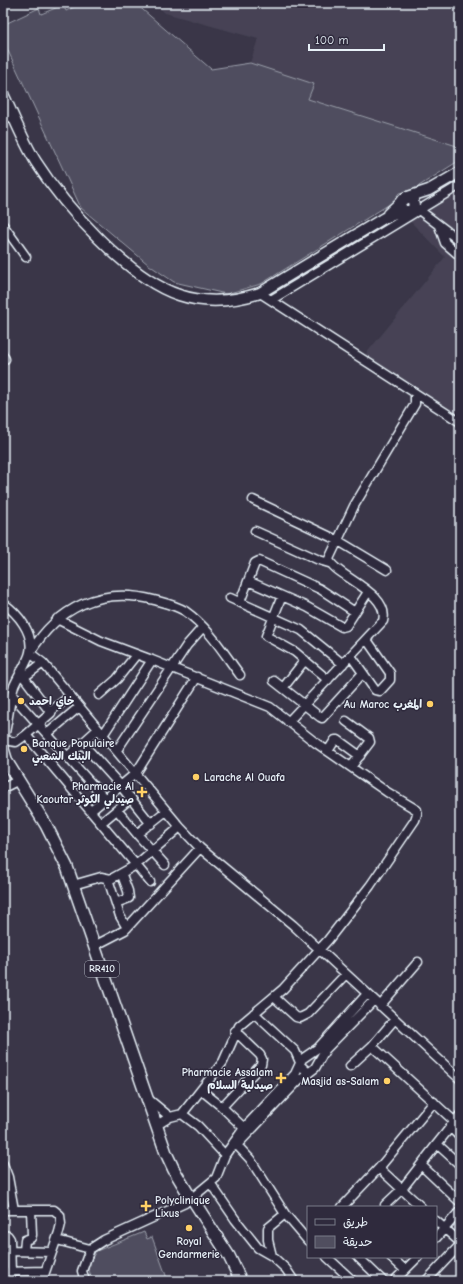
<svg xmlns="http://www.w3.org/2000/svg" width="463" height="1284" font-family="'Comic Neue','Playpen Sans Arabic',sans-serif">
<rect width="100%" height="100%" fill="#3a3648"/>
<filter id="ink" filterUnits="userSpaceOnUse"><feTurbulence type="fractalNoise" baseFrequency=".025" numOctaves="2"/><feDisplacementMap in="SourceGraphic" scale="8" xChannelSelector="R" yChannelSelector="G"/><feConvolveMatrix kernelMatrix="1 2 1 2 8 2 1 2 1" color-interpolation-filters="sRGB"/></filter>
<g filter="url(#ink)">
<path fill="#464354" d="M154,3H460V147L308,99L313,84L250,63L258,39L165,13Z
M460,190V417L365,355L445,257L410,221Z"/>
<path fill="#504e5f" stroke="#9ca0ac" d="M82,3H135L211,69L250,63L314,84L308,99L460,147V160L411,191L399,193L393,202L261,284L226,294L174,282L149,265L81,208L3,40V25L39,8L41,14L63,5L66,11Z
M144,1232L147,1239L152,1237L168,1281H93L88,1268L90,1265L89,1260L91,1255L95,1254L94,1252Z"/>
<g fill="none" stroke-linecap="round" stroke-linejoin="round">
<defs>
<path id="minor" d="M3,119L13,115
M415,207L460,241
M3,225L26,257
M439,226L445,243L460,256
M260,293L460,422
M271,300L460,185
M3,355L5,359
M253,500L337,540L387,570
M255,531L319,560L329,563
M248,581L307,607L342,627L346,626L368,592
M282,596L266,636L295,652L328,680
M230,598L301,630L343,664
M240,602L255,563L259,561L320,589L355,612
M3,603C17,613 34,632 30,652C29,660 18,676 14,686C9,703 8,723 3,741
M57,619L101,641L152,660L270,707L316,743L387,792L417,810V814L415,820L370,886L328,940L283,989L239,1026L223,1062L182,1114L170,1117L157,1125
M351,656L375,690L380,691L390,680V673L367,640
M20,672L51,713L26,735L136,865L111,879L101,877L73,885
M240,675C223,652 209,628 185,611C175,605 165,603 154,600C101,586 58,607 30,653L43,663L180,827L200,848L293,925L460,1079
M24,677L43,663
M274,681L320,717L322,718L363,673
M283,688L305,660
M12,695L105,799L91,811
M99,695L117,679L136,655
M51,711L70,696
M346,721L369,738L370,742L351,767
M288,722L383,621C391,592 332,575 329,559L354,506L415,404V394
M47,734L79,707
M103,735L152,660
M3,740L16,742L26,735
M82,743L120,785L151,824
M117,750L187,645L203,627
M328,751L335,740H338L360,756
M68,756L98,729
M3,788L15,782
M105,799L136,773L197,677
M117,810L137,834
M101,823L131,798
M165,865L137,834L166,811
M108,879L120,916L127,928
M150,882L136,865L180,827
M116,903L129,898L128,891L122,875
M94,946L125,930L200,848
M274,997L296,1017L300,1018L308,1014L346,974
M380,1006L418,962
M254,1013L295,1051L302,1067L309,1073
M395,1019L372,1046L454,1121
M350,1066L372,1046
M201,1090L222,1107L261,1065L262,1059L260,1055L235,1031
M147,1098L170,1117
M222,1107L244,1128
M182,1114L198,1126L225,1155L244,1128L295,1074L302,1059L318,1048L367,994
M460,1115L437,1144L460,1165
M450,1127L460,1137
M234,1142L250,1159L285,1214L308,1241
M229,1149L237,1145L299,1080L315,1068L325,1050L374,1000
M3,1164L8,1177L14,1210
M421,1165L460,1202
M379,1168L421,1207
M211,1184L235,1219L258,1248L272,1256L286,1269L294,1281
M193,1197L216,1178L225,1155
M385,1205L402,1189L437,1144
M342,1207L379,1168L434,1102
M3,1210H54L60,1215L61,1224L59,1232L42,1281
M436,1221L460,1242
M3,1235L8,1236L10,1239L11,1273
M436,1238L460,1211
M57,1240L90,1249L82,1271L85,1281
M90,1249L104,1240L185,1203
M11,1251L52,1252
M24,1251L25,1240L31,1238L32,1235L31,1210
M272,1256L268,1240V1228L285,1214
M327,1257L353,1281
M358,1257L383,1281
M391,1257L405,1270
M3,1272L45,1271
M394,1281L418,1257
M426,1281L460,1245"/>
<path id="major" d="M3,94C14,117 23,141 36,162C64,206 129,279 179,295C206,304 235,301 260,293L384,218L404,211
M408,197L429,190L460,172
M388,214L406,197L413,200L414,207L410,211H404L400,206L401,201"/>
<path id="highway" d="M3,749L7,762L46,825L67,867L166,1153L174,1170L189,1195
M193,1200L229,1256L241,1281"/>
</defs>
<use href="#minor" stroke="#e8f1f8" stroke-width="11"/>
<use href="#major" stroke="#e8f1f8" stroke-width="13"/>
<use href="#highway" stroke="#e8f1f8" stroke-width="14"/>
<use href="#minor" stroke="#2f2a3d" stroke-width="8"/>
<use href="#major" stroke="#2f2a3d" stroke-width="10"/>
<use href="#highway" stroke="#2f2a3d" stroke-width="11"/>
</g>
</g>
<g fill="#ffd166" stroke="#2f2a3d" stroke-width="1.5">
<circle cx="21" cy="701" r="4"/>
<circle cx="430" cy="704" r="4"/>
<circle cx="24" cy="749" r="4"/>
<circle cx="196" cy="777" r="4"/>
<path d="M140 786h4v4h4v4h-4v4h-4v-4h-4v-4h4z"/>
<path d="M279 1072h4v4h4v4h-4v4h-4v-4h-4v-4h4z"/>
<circle cx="387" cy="1081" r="4"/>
<path d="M144 1200h4v4h4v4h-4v4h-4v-4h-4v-4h4z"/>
<circle cx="189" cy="1228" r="4"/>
</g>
<g text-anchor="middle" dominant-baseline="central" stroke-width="3" stroke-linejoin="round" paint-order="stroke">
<rect fill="#2f2a3d" stroke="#b0b5c0" stroke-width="1" x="85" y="961" width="34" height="16" rx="3"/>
<g font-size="10" font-weight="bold" fill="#e8f1f8">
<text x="102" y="969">RR410</text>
</g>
<g font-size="11" font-weight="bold" fill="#e8f1f8" stroke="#2f2a3d" text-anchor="start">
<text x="29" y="701">خاي احمد</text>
<text x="422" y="704" text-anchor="end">Au Maroc المغرب</text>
<text x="32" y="743">Banque Populaire<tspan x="32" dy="13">البنك الشعبي</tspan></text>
<text x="204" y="777">Larache Al Ouafa</text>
<text x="134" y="786" text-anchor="end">Pharmacie Al<tspan x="134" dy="13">Kaoutar صيدلي الكوثر</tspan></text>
<text x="273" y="1072" text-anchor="end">Pharmacie Assalam<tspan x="273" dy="13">صيدلية السلام</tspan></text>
<text x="379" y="1081" text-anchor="end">Masjid as-Salam</text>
<text x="155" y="1200">Polyclinique<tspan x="155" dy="13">Lixus</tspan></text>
<text x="189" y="1241" text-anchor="middle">Royal<tspan x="189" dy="13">Gendarmerie</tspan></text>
</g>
</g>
<rect width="463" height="1284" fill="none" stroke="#2f2a3d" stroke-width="16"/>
<rect x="8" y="8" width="447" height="1268" fill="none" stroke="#e8f1f8" stroke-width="1.5" filter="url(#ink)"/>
<rect x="307" y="1206" width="130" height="52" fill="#2f2a3d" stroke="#797a88"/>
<rect x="315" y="1219" width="20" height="6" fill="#2f2a3d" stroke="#797a88"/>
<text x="343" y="1226" font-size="12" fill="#e8f1f8">طريق</text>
<rect x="315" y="1236" width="20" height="12" fill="#504e5f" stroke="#797a88"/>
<text x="343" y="1246" font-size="12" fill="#e8f1f8">حديقة</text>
<path d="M309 44v6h75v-6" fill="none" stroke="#e8f1f8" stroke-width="2"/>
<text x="315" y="44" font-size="12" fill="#e8f1f8" stroke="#2f2a3d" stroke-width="3" paint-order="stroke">100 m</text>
</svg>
